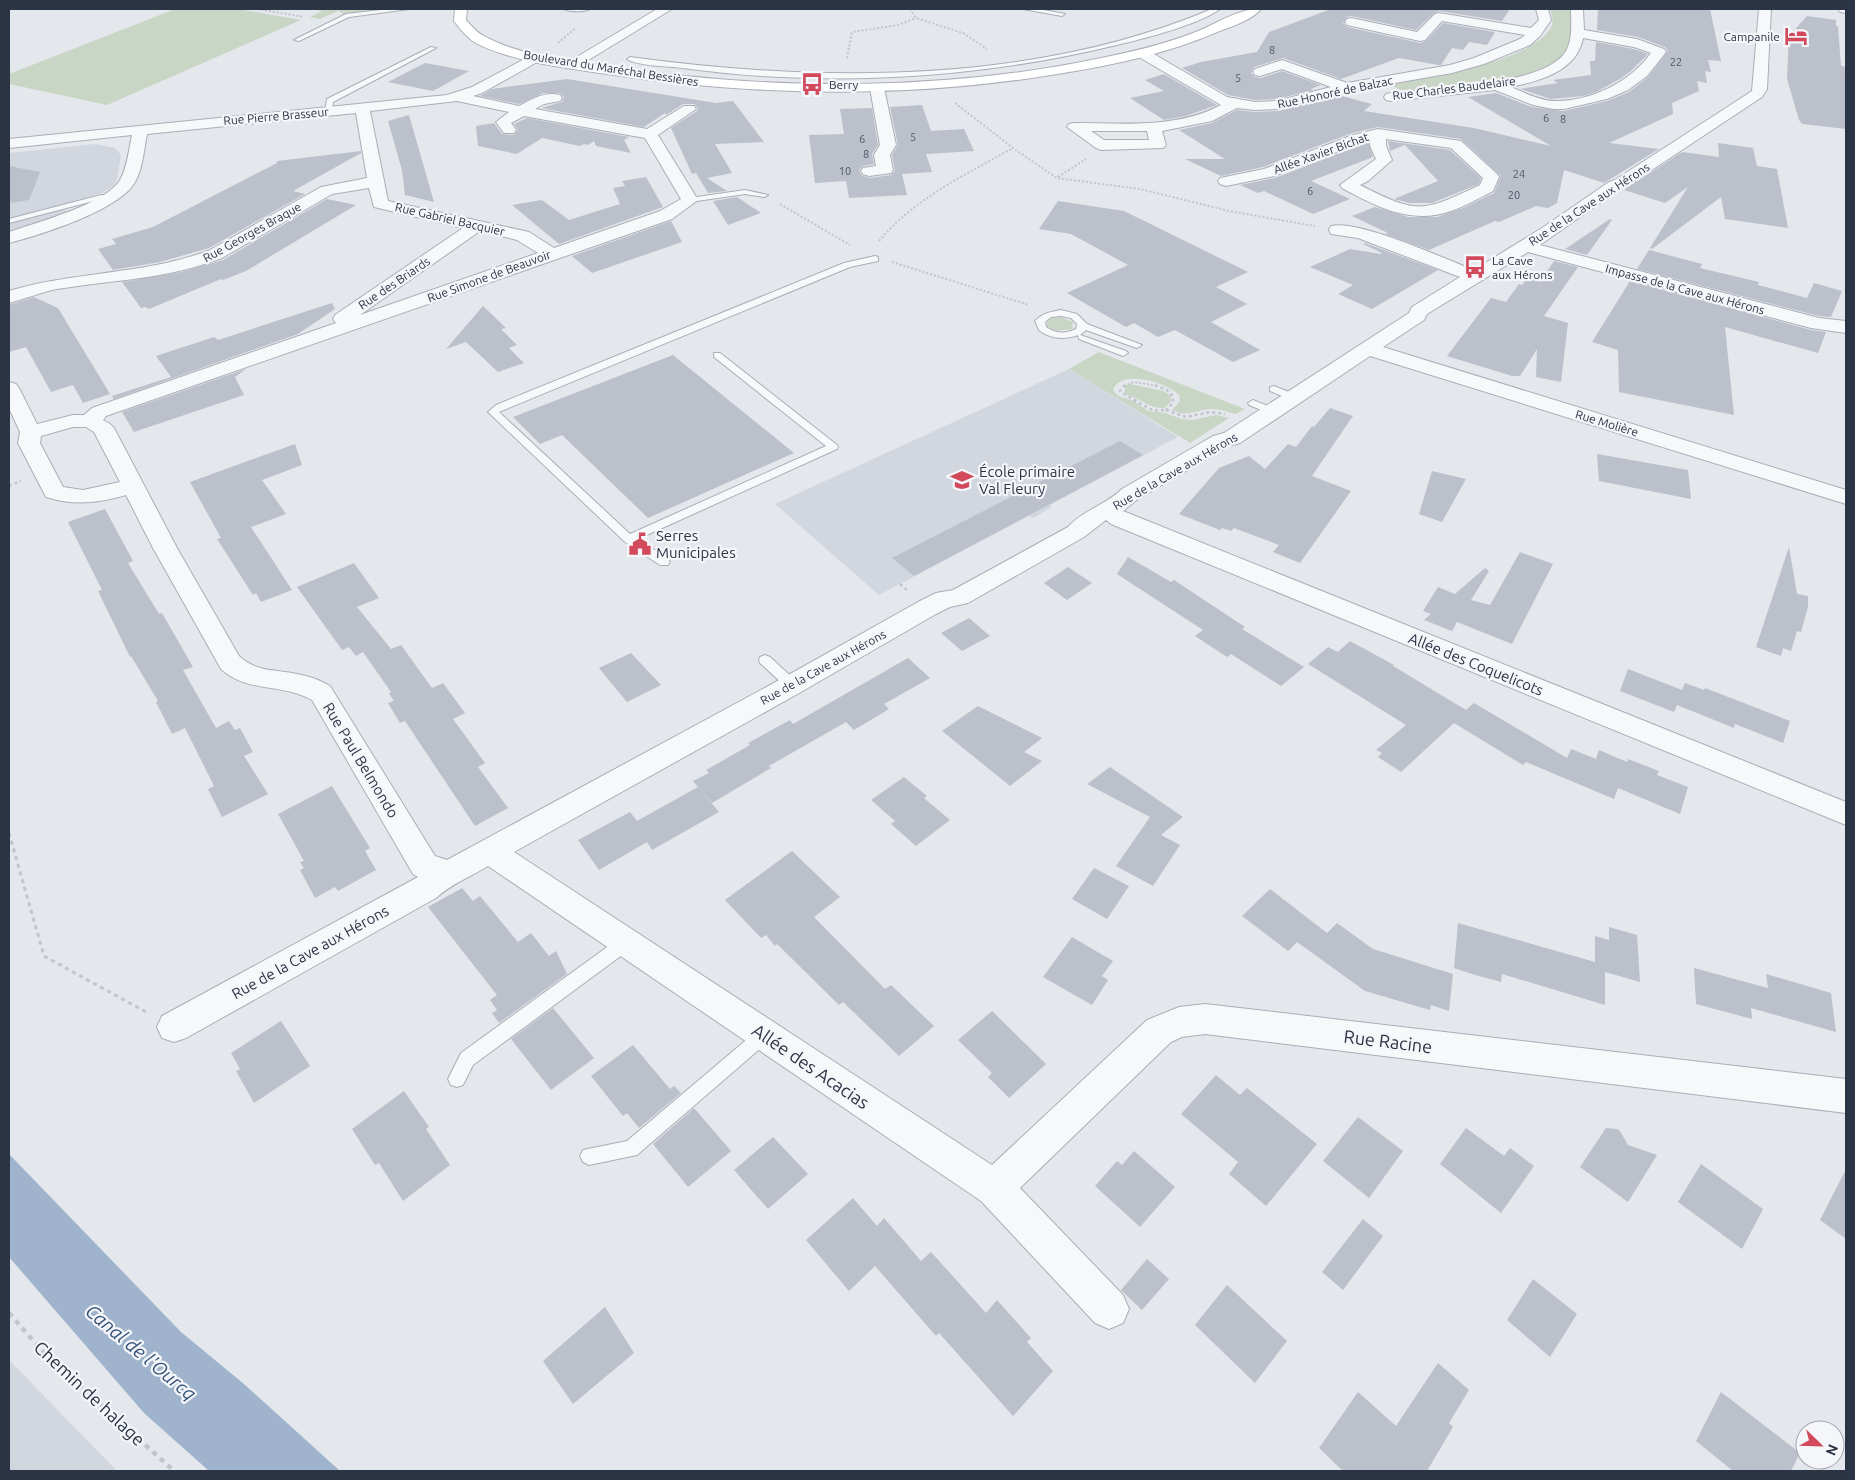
<svg xmlns="http://www.w3.org/2000/svg" width="1855" height="1480" font-family="Ubuntu,sans-serif">
<rect width="100%" height="100%" fill="#e4e7ec"/>
<path fill="#d2d6de" d="M95,144L115,148L121,155L117,179L113,186L102,193L61,205L67,212L9,233V153Z
M1069,369L1178,437L1050,505L1052,507L1043,512L1033,518L1029,516L879,595L775,504Z
M9,1360L117,1471H9Z"/>
<path fill="#c9d6c5" d="M175,9H238L301,20L107,105L9,84V74Z
M309,9H398L346,15L338,11L320,19L310,17L322,11Z
M1550,9H1575V32L1563,59L1529,77L1479,85L1413,92L1400,90L1393,86L1397,82C1433,77 1533,61 1551,27C1554,21 1552,15 1550,9Z
M1061,317L1073,322L1072,329L1056,331L1047,327V322L1052,318Z
M1099,352L1245,409L1236,414C1228,412 1220,409 1212,409C1197,409 1187,418 1172,410L1180,401L1179,395C1168,383 1121,368 1113,390L1118,396L1134,401L1148,411L1165,413L1182,419L1193,420L1216,415L1229,418L1190,443L1069,369Z
M1130,384L1163,391L1171,396V401L1165,408C1149,409 1142,399 1127,395L1125,392V386Z"/>
<path fill="#9fb4cc" d="M9,1154L181,1332L244,1384L340,1471H209L144,1413L9,1257Z"/>
<path fill="#bbc0ca" d="M1331,9H1510L1502,21L1439,11L1434,13L1416,30L1351,16L1347,17L1343,23L1347,27L1420,43L1426,41L1443,23L1495,32L1487,45L1469,42L1463,50L1452,48L1441,65H1438L1399,58L1341,79L1283,58L1254,67L1251,73L1255,77L1261,78L1282,71L1321,85L1311,89L1313,90L1277,99L1255,100L1228,95L1182,68L1201,62L1257,52L1269,32Z
M1598,9H1710L1721,61L1708,60L1711,72L1705,71L1707,83L1697,81L1699,91L1672,103L1673,114L1609,143L1659,149L1604,183L1564,170L1557,203L1548,208L1536,206L1499,222L1495,221L1429,250L1385,234L1388,233L1352,216L1375,207L1408,217H1437L1463,208L1494,193L1501,176L1461,139L1378,127L1352,133L1263,167L1221,176L1185,159H1225L1179,130L1212,123L1237,110L1255,112L1277,111L1338,95L1372,104L1364,111L1474,128L1551,146L1468,97L1496,93L1532,107L1564,111L1607,101L1629,92L1648,77L1668,51L1665,47L1638,37L1597,30Z
M1807,16L1836,20V26H1838L1841,66L1846,67V129L1802,124L1799,120L1787,79L1789,36Z
M1596,42L1634,49L1648,54L1631,71L1620,79L1596,92L1583,96L1551,99L1520,89L1558,83L1553,80L1591,75L1590,61H1595Z
M425,63L469,71L433,91L388,82Z
M1164,74L1217,105L1186,116L1164,120L1130,98L1164,91L1145,80Z
M567,79L716,103L733,101L764,142L715,144L732,173L707,178L727,191L708,193L696,173L692,174L671,128L697,111L698,108L694,104H683L666,115L665,113L644,127L541,108L562,102L564,97L560,93H543L519,104L480,96L492,89Z
M922,105L931,131L964,129L974,151L926,154L932,172L902,174L907,195L849,198L846,181L815,183L809,135L844,134L840,109L872,108L878,145L872,154L874,164L863,166L859,170L861,175L869,178L891,175L895,171L892,155L898,145L890,107Z
M409,115L434,202L405,195L402,170L388,121Z
M527,118L629,137L624,140L631,153L596,146L594,141L588,145L584,144L580,146L542,138L517,154L478,146L476,126L494,123L502,134L514,135L518,130L514,124Z
M1388,141L1450,150L1481,178L1479,184L1432,203H1409L1394,199L1438,181L1405,145L1390,151Z
M1368,142L1373,157L1311,181L1350,199L1313,214L1264,191L1258,193L1240,185L1275,178Z
M1718,143L1753,148L1757,166L1777,169L1788,228L1725,219L1721,197L1652,249L1650,248L1688,187L1665,203L1624,190L1682,152L1719,157Z
M361,151V153L293,191L305,194L209,248L160,262L113,270L98,249L116,244L112,239L153,227L277,163V161Z
M9,166L40,172L29,200L9,203Z
M646,177L663,207L559,244L512,205L542,200L569,220L620,204L613,188L625,186L622,181Z
M737,197L761,213L728,225L713,201Z
M327,199L356,205L246,271L223,280L221,279L149,309L145,307L141,308L122,282L181,272L223,260Z
M1058,201L1124,211L1248,272L1216,287L1247,304L1211,322L1260,350L1233,362L1175,330L1158,337L1134,323L1126,327L1067,293L1128,265L1071,234L1039,229Z
M1610,219L1612,220L1587,255L1565,249Z
M671,221L682,242L592,273L572,256Z
M1365,243L1438,270L1372,309L1338,294L1353,285L1310,267L1350,249L1381,254L1382,253L1363,244Z
M1649,250L1702,264L1700,268L1759,282L1758,285L1807,298L1814,283L1842,291L1831,317L1819,316L1637,269Z
M1554,261L1578,267L1544,316L1568,323L1561,382L1536,377L1537,349L1520,376H1512L1447,356L1491,298L1506,302L1519,284L1522,285L1528,278L1540,282Z
M1630,281L1811,330L1826,332L1818,353L1725,327L1734,415L1619,392L1618,350L1592,342Z
M34,297L58,308L110,394L83,403L73,385L51,392L26,347L9,352V305Z
M332,303L335,309L298,334L114,399L112,396L171,377L156,356L214,337L218,340Z
M483,306L506,328L501,329L517,345L509,348L524,363L498,372L466,342L446,349Z
M673,355L794,453L648,518L562,435L540,444L513,417Z
M246,369L235,377L244,395L134,432L122,412Z
M1330,408L1353,416L1312,476L1351,491L1300,563L1273,552L1279,545L1234,528L1231,531L1222,528L1220,530L1179,514L1219,468L1249,456L1265,469L1288,444L1296,447L1312,426L1314,427Z
M1120,441L1143,455L914,576L892,558Z
M295,444L302,465L262,480L286,514L251,527L292,590L261,602L256,593L253,595L217,539L221,538L190,482Z
M1597,454L1688,470L1691,499L1599,481Z
M1432,471L1466,479L1442,522L1419,514Z
M105,509L133,561L128,563L159,614L162,613L193,667L183,670L216,728L229,721L235,730L240,728L253,752L244,756L268,794L222,817L208,789L214,786L185,728L172,734L156,702L158,701L131,656L130,657L98,591L102,590L68,522Z
M1789,547L1797,594L1808,596V607L1801,632L1797,631L1791,651L1783,648L1781,656L1756,647Z
M1520,552L1553,564L1512,644L1457,622L1452,631L1424,620L1431,614L1423,611L1438,587L1455,594L1485,568L1489,571L1471,600L1490,605Z
M1128,557L1171,582L1174,580L1245,627L1242,629L1304,667L1281,686L1231,654L1227,657L1195,636L1203,630L1117,574Z
M354,563L379,598L357,607L391,649L401,645L432,688L443,683L465,713L453,719L485,763L478,767L508,808L475,826L405,721L400,723L388,703L394,701L389,694L391,692L363,652L356,656L349,647L342,650L297,587Z
M1068,567L1092,583L1067,600L1044,583Z
M969,618L990,636L962,651L941,633Z
M1350,641L1394,665L1393,666L1466,710L1474,703L1567,758L1571,749L1596,759L1599,750L1627,762L1628,759L1659,771L1657,775L1688,787L1680,814L1618,788L1614,799L1526,762L1523,765L1454,723L1401,772L1378,757L1382,753L1376,750L1406,725L1308,664L1328,647L1338,652Z
M631,653L661,685L627,702L599,668Z
M908,658L930,678L884,704L889,709L854,730L846,722L769,766L771,768L712,803L693,781L709,773L706,770L750,745L748,743L790,720L793,724Z
M1628,669L1682,690L1685,683L1704,690L1705,688L1790,721L1783,743L1735,724L1734,728L1677,705L1674,712L1620,691Z
M978,706L1042,738L1024,752L1042,761L1010,786L942,731Z
M1110,767L1183,817L1161,835L1180,845L1153,886L1116,866L1150,817L1087,784Z
M904,777L927,796L924,798L950,820L916,846L891,824L895,821L871,800Z
M332,786L370,848L365,851L376,870L338,891L335,887L315,898L300,870L304,868L300,862L304,861L278,814Z
M698,787L719,812L652,850L647,842L599,870L578,840L630,812L637,821Z
M792,851L840,897L814,917L885,989L891,985L934,1026L899,1056L843,1002L839,1005L777,944L775,946L766,935L761,938L725,900Z
M1094,868L1129,886L1107,919L1072,899Z
M462,888L473,901L480,896L518,942L531,933L549,956L556,951L567,974L499,1023L492,1013L497,1010L490,1000L497,995L428,907Z
M1270,889L1327,933L1337,923L1373,949L1453,974L1449,1011L1431,1005L1430,1010L1365,991L1297,942L1288,951L1242,916Z
M1458,923L1595,962V936L1609,940V927L1637,935L1640,982L1605,972V1005L1502,974L1501,982L1472,974L1454,968Z
M1072,937L1113,961L1102,976L1108,980L1092,1005L1043,977Z
M1694,968L1768,988L1766,974L1831,993L1836,1032L1751,1008L1752,1019L1696,1004Z
M553,1008L594,1058L551,1090L511,1039Z
M992,1011L1046,1064L1009,1098L988,1077L992,1073L958,1040Z
M281,1021L310,1066L254,1103L236,1071L240,1069L231,1053Z
M633,1045L670,1089L674,1086L681,1093L639,1128L627,1113L623,1116L591,1076Z
M1216,1075L1240,1095L1247,1088L1317,1144L1266,1206L1229,1174L1238,1162L1181,1114Z
M404,1091L429,1127L426,1129L450,1165L403,1201L379,1163L375,1165L352,1129Z
M694,1108L731,1151L688,1187L653,1144Z
M1358,1117L1403,1151L1369,1198L1323,1161Z
M1466,1128L1504,1156L1510,1148L1534,1166L1501,1213L1440,1164Z
M1606,1128L1617,1129L1620,1131L1628,1145L1657,1155L1628,1202L1580,1167Z
M773,1137L808,1174L768,1209L734,1170Z
M1134,1151L1175,1187L1140,1227L1095,1186L1117,1161L1122,1165Z
M1701,1164L1763,1209L1742,1249L1678,1202Z
M1846,1169V1239L1820,1220Z
M853,1198L877,1226L884,1218L921,1261L931,1252L986,1313L997,1300L1031,1338L1027,1342L1053,1371L1013,1416L939,1333L936,1336L875,1266L849,1291L806,1240Z
M1363,1219L1383,1236L1343,1290L1322,1272Z
M1147,1259L1169,1279L1142,1310L1121,1290Z
M1533,1279L1577,1314L1550,1357L1507,1320Z
M1227,1285L1287,1341L1255,1383L1195,1325Z
M605,1307L634,1353L573,1404L543,1361Z
M1438,1363L1469,1390L1449,1423L1453,1427L1427,1471H1343L1319,1448L1358,1392L1396,1426Z
M1721,1392L1800,1453L1791,1471H1733L1696,1441Z"/>
<g fill="none" stroke-linecap="round" stroke-linejoin="round">
<defs>
<path id="lane" d="M390,9H409L349,17L299,41L294,40L346,14Z
M564,9H590C584,12 570,12 564,9Z
M1023,9H1038L1065,14L1062,16Z
M1212,9H1220C1200,24 1147,38 1121,44C979,79 827,88 682,68C668,66 637,66 627,59L630,57C820,83 1032,85 1212,9Z
M431,47L436,48L333,102L332,113L325,111L327,99Z
M745,190L768,195L764,197L745,194L690,202L686,200L690,198Z
M101,195L114,198L110,200L101,199L9,223V219Z
M875,256L878,257V261L850,267L499,412L630,534L826,446L714,357V353H720L837,445L838,447L837,449L638,539L668,559L670,562L668,565H660L625,542L488,412L496,405L844,263Z
M1061,310L1077,314L1087,324L1142,345L1137,348L1134,347L1086,330L1080,335L1126,351L1128,353L1123,356L1079,339L1078,335C1065,340 1050,339 1039,330L1035,321C1043,313 1050,312 1061,310ZM1061,316L1071,318L1077,324L1076,329C1066,334 1056,334 1046,327L1045,322L1051,317Z
M1274,386L1296,395L1297,397L1292,400L1270,391V387Z
M1253,400L1275,409L1276,411L1271,414L1249,405L1248,403Z
M765,655L770,657L797,682L799,685L797,688H787L760,663L759,660L760,657Z
M627,935L633,937L635,942L633,947L473,1065L463,1085L457,1087L451,1085L448,1079L461,1053L621,937Z
M764,1027L770,1030L772,1035L770,1040L637,1155L589,1165L583,1162L580,1156L583,1150L627,1141L758,1030Z"/>
<path id="street" d="M657,9H672L577,67L572,68L565,64Z
M1536,9H1548L1551,20L1540,36L1530,45L1484,64L1452,73L1355,90L1349,93L1344,92L1277,109L1255,110L1237,108L1212,121L1162,131L1166,145L1163,148L1101,150L1096,148L1067,127L1069,124L1074,123C1123,123 1176,129 1221,105L1137,56L1135,53L1137,50H1147L1227,97L1255,102L1277,101L1331,87L1282,69L1260,76L1255,75L1253,72L1255,69L1282,60L1347,83L1450,65L1474,58L1520,39L1525,35L1442,21L1425,40L1420,41L1347,25L1345,22L1347,19L1351,18L1417,32L1435,14L1439,13L1531,28L1539,20ZM1091,131H1147L1149,140H1104Z
M1571,9H1583L1584,30L1637,39L1664,49L1666,52L1647,76L1628,90L1607,99L1564,109H1553L1533,105L1495,90L1391,101L1386,100L1384,97L1386,94L1391,93C1430,89 1546,86 1566,51C1573,39 1571,22 1571,9ZM1583,38L1634,47L1651,53C1630,82 1592,101 1556,101C1541,101 1525,93 1511,87C1540,81 1577,71 1583,38Z
M1759,9H1771L1767,89L1762,97L1626,187L1620,189L1540,245L1819,318L1846,321V333L1811,328L1528,252L1427,314L1424,320L1383,347L1846,490V504L1370,356L1240,443L1229,446L1138,499L1123,511L1846,802V825L1111,524L1106,520L1084,537L968,603L950,607L936,614L801,692L514,852L992,1165L1147,1020L1179,1007L1205,1004L1846,1079V1113L1205,1034L1182,1037L1171,1042L1020,1188L1123,1295L1129,1309L1123,1323L1109,1329L1095,1323L981,1201L488,866C470,877 451,884 436,898L186,1038L174,1042L162,1038L157,1027L162,1016L418,877L413,874L312,700C282,683 247,693 221,669L153,548L126,495C98,503 74,506 46,497L18,443L20,432L9,408V382L16,384L19,388L37,424L73,415H84L92,408L336,323L333,319L335,315L463,228L374,207L369,188L332,194L222,258C167,279 114,280 57,289C41,292 25,299 9,303V291C75,271 145,275 210,250L321,187L367,178L356,113L147,134C144,149 143,168 135,182C120,210 40,235 9,243V232C35,223 106,204 120,180C127,168 129,149 132,135L9,148V139L447,95L472,87L534,54L539,55L541,58L539,61L482,93L473,96L519,106C532,99 545,91 560,95L562,98L560,101L544,104L535,109L647,129L684,106H694L696,109L658,135L698,200L672,219L106,416L103,420L110,424L114,428L177,548L239,656C258,673 274,669 297,674C309,676 320,680 330,686L435,856L447,860L783,678L918,602L936,593L953,590L1068,527C1083,510 1106,505 1122,489L1213,436L1224,433L1409,313L1412,307L1460,277L1358,238L1331,234L1329,230L1331,226C1359,219 1444,259 1474,270L1542,228L1609,182L1615,180L1752,91ZM457,101L509,112L496,122L504,133H514L516,130L511,123L524,116L645,138L681,199L660,211L554,248L529,232L388,201L370,111ZM480,231L517,240L538,253L360,315ZM73,427H86L94,432L120,482L83,490L63,487L40,443L41,436Z
M1838,9H1846V13L1840,12Z
M877,84L884,88L896,145L890,155L893,170L891,173L869,176L863,174L861,171L863,168L876,166L874,155L880,145L870,88Z
M1378,129L1461,141L1497,174L1499,177L1493,191C1479,198 1466,206 1451,211C1411,225 1377,207 1342,188L1340,185L1376,159L1370,146V139L1274,176L1226,186L1220,184L1218,181L1220,178L1264,169L1353,135ZM1386,139L1451,148L1483,178L1480,185C1422,212 1419,215 1360,185L1368,181L1392,160L1386,146Z"/>
<path id="secondary" d="M455,9H467L466,20C471,25 477,33 484,36C520,56 567,60 607,66C771,91 943,92 1106,57C1135,51 1165,44 1193,33C1215,25 1238,8 1261,9C1252,20 1231,27 1217,32C1164,55 1108,66 1051,75C902,99 749,96 600,73C564,68 506,60 474,42C467,37 459,28 454,21Z"/>
</defs>
<use href="#lane" stroke="#a9aeb7" stroke-width="2"/>
<use href="#street" stroke="#a9aeb7" stroke-width="2"/>
<use href="#secondary" stroke="#a9aeb7" stroke-width="2"/>
<path stroke="#c2c5cb" stroke-width="2" stroke-dasharray="2 2" stroke-linecap="butt" d="M257,9L304,17
M910,9L916,18L963,33L987,49
M558,43L576,28
M847,58L852,32L898,25L916,18
M955,103L1013,148L1057,178L1140,189L1229,211L1315,226
M1058,177L1086,159
M780,204L850,245
M879,241C915,198 965,175 1013,148
M892,262L1029,305
M1124,386L1134,382L1159,386"/>
<path stroke="#c2c5cb" stroke-width="2.5" stroke-dasharray="3 3" stroke-linecap="butt" d="M1125,385L1120,391C1122,393 1149,409 1153,410C1157,411 1162,410 1166,410
M1155,385L1167,390L1173,396V403L1166,410
M1166,410L1186,417L1210,412L1225,414
M9,486L21,481
M900,584L908,591"/>
<path stroke="#c2c5cb" stroke-width="3" stroke-dasharray="4 4" stroke-linecap="butt" d="M9,833L44,956L146,1012"/>
<path stroke="#c2c5cb" stroke-width="4.5" stroke-dasharray="5 5" stroke-linecap="butt" d="M9,1313L43,1352L174,1471"/>
<use href="#lane" fill="#f7f8fa" fill-rule="evenodd"/>
<use href="#street" fill="#f7f8fa" fill-rule="evenodd"/>
<use href="#secondary" fill="#fff" fill-rule="evenodd"/>
</g>
<defs>
<symbol id="hotel-bare" viewBox="-9 -9 18 18"><path d="M-6-4.5h1.5V1H6V5H4.5V3h-9V5H-6ZM-4 0a1.8 1.8 0 1 1 3.6 0ZM.5 0V-2.5h3Q6-2.5 6 0Z" fill="#d1495b" stroke="#f4f6f9" stroke-width="2.5" paint-order="stroke"/></symbol>
<symbol id="bus-bare" viewBox="-9 -9 18 18"><path d="M-5-6H5V4H4V6H2V4H-2V6H-4V4H-5ZM-3.5-4V0h7V-4ZM-3.5 1.2v1.5H-2V1.2ZM2 1.2v1.5H3.5V1.2Z" fill="#d1495b" stroke="#f4f6f9" stroke-width="2.5" paint-order="stroke"/></symbol>
<symbol id="school-bare" viewBox="-9 -9 18 18"><path d="M0-5L7-2L0 1L-7-2ZM-4 1L0 2.5L4 1V4Q0 6-4 4Z" fill="#d1495b" stroke="#f4f6f9" stroke-width="2.5" paint-order="stroke"/></symbol>
<symbol id="civic-bare" viewBox="-9 -9 18 18"><path d="M-.6-6.5H3V-4.5H.6V-3L4-1V1h2V6H-6V1h2V-1L-.6-3ZM-1.2 2.5V6h2.4V2.5Z" fill="#d1495b" stroke="#f4f6f9" stroke-width="2.5" paint-order="stroke"/></symbol>
</defs>
<g fill-rule="evenodd">
<use href="#hotel-bare" x="1780" y="20" width="32" height="32"/>
<use href="#bus-bare" x="796" y="68" width="32" height="32"/>
<use href="#bus-bare" x="1459" y="251" width="32" height="32"/>
<use href="#school-bare" x="946" y="464" width="32" height="32"/>
<use href="#civic-bare" x="624" y="528" width="32" height="32"/>
</g>
<g text-anchor="middle" dominant-baseline="central" stroke-width="4.5" stroke-linejoin="round" paint-order="stroke">
<g font-size="11" fill="#4f5766">
<text x="1272" y="50">8</text>
<text x="1676" y="62">22</text>
<text x="1238" y="78">5</text>
<text x="1546" y="118">6</text>
<text x="1563" y="119">8</text>
<text x="913" y="137">5</text>
<text x="862" y="139">6</text>
<text x="866" y="154">8</text>
<text x="845" y="171">10</text>
<text x="1519" y="174">24</text>
<text x="1310" y="191">6</text>
<text x="1514" y="195">20</text>
</g>
<g font-size="12" fill="#2b3445" stroke="#f4f6f9" text-anchor="start">
<text x="1780" y="36" text-anchor="end">Campanile</text>
<text x="829" y="84">Berry</text>
<text x="1492" y="260">La Cave<tspan x="1492" dy="14">aux Hérons</tspan></text>
</g>
<g font-size="12" fill="#2b3445" stroke="#f4f6f9">
<text transform="translate(611 68) rotate(9)">Boulevard du Maréchal Bessières</text>
<text transform="translate(1454 88) rotate(-7)">Rue Charles Baudelaire</text>
<text transform="translate(1335 92) rotate(-12)">Rue Honoré de Balzac</text>
<text transform="translate(276 116) rotate(-5)">Rue Pierre Brasseur</text>
<text transform="translate(1321 153) rotate(-20)">Allée Xavier Bichat</text>
<text transform="translate(1589 204) rotate(-33)">Rue de la Cave aux Hérons</text>
<text transform="translate(450 219) rotate(13)">Rue Gabriel Bacquier</text>
<text transform="translate(252 232) rotate(-29)">Rue Georges Braque</text>
<text transform="translate(489 276) rotate(-20)">Rue Simone de Beauvoir</text>
<text transform="translate(394 283) rotate(-34)">Rue des Briards</text>
<text transform="translate(1685 289) rotate(15)">Impasse de la Cave aux Hérons</text>
<text transform="translate(1607 423) rotate(17)">Rue Molière</text>
<text transform="translate(1175 471) rotate(-30)">Rue de la Cave aux Hérons</text>
<text transform="translate(823 667) rotate(-29)">Rue de la Cave aux Hérons</text>
</g>
<g font-size="15" fill="#2b3445" stroke="#f4f6f9" text-anchor="start">
<text x="979" y="471">École primaire<tspan x="979" dy="17">Val Fleury</tspan></text>
<text x="656" y="535">Serres<tspan x="656" dy="17">Municipales</tspan></text>
</g>
<g font-size="15" fill="#2b3445" stroke="#f4f6f9">
<text transform="translate(1476 664) rotate(22)">Allée des Coquelicots</text>
<text transform="translate(361 760) rotate(59)">Rue Paul Belmondo</text>
<text transform="translate(310 952) rotate(-29)">Rue de la Cave aux Hérons</text>
</g>
<g font-size="18" fill="#2b3445" stroke="#f4f6f9">
<text transform="translate(1388 1041) rotate(7)">Rue Racine</text>
<text transform="translate(811 1066) rotate(34)">Allée des Acacias</text>
<text transform="translate(90 1393) rotate(43)">Chemin de halage</text>
</g>
<g font-size="19" font-style="italic" fill="#34527a" stroke="#f4f6f9">
<text transform="translate(141 1352) rotate(40)">Canal de l'Ourcq</text>
</g>
</g>
<rect width="1855" height="1480" fill="none" stroke="#2b3445" stroke-width="20"/>
<g transform="translate(1820 1445) rotate(113)"><circle r="24" fill="#f4f6f9" stroke="#a4a8b1"/>
<path d="M0-4L9 19L0 12L-9 19Z" fill="#d1495b"/>
<text y="-8" font-size="14" font-weight="bold" text-anchor="middle" fill="#2b3445">N</text>
</g>
</svg>
